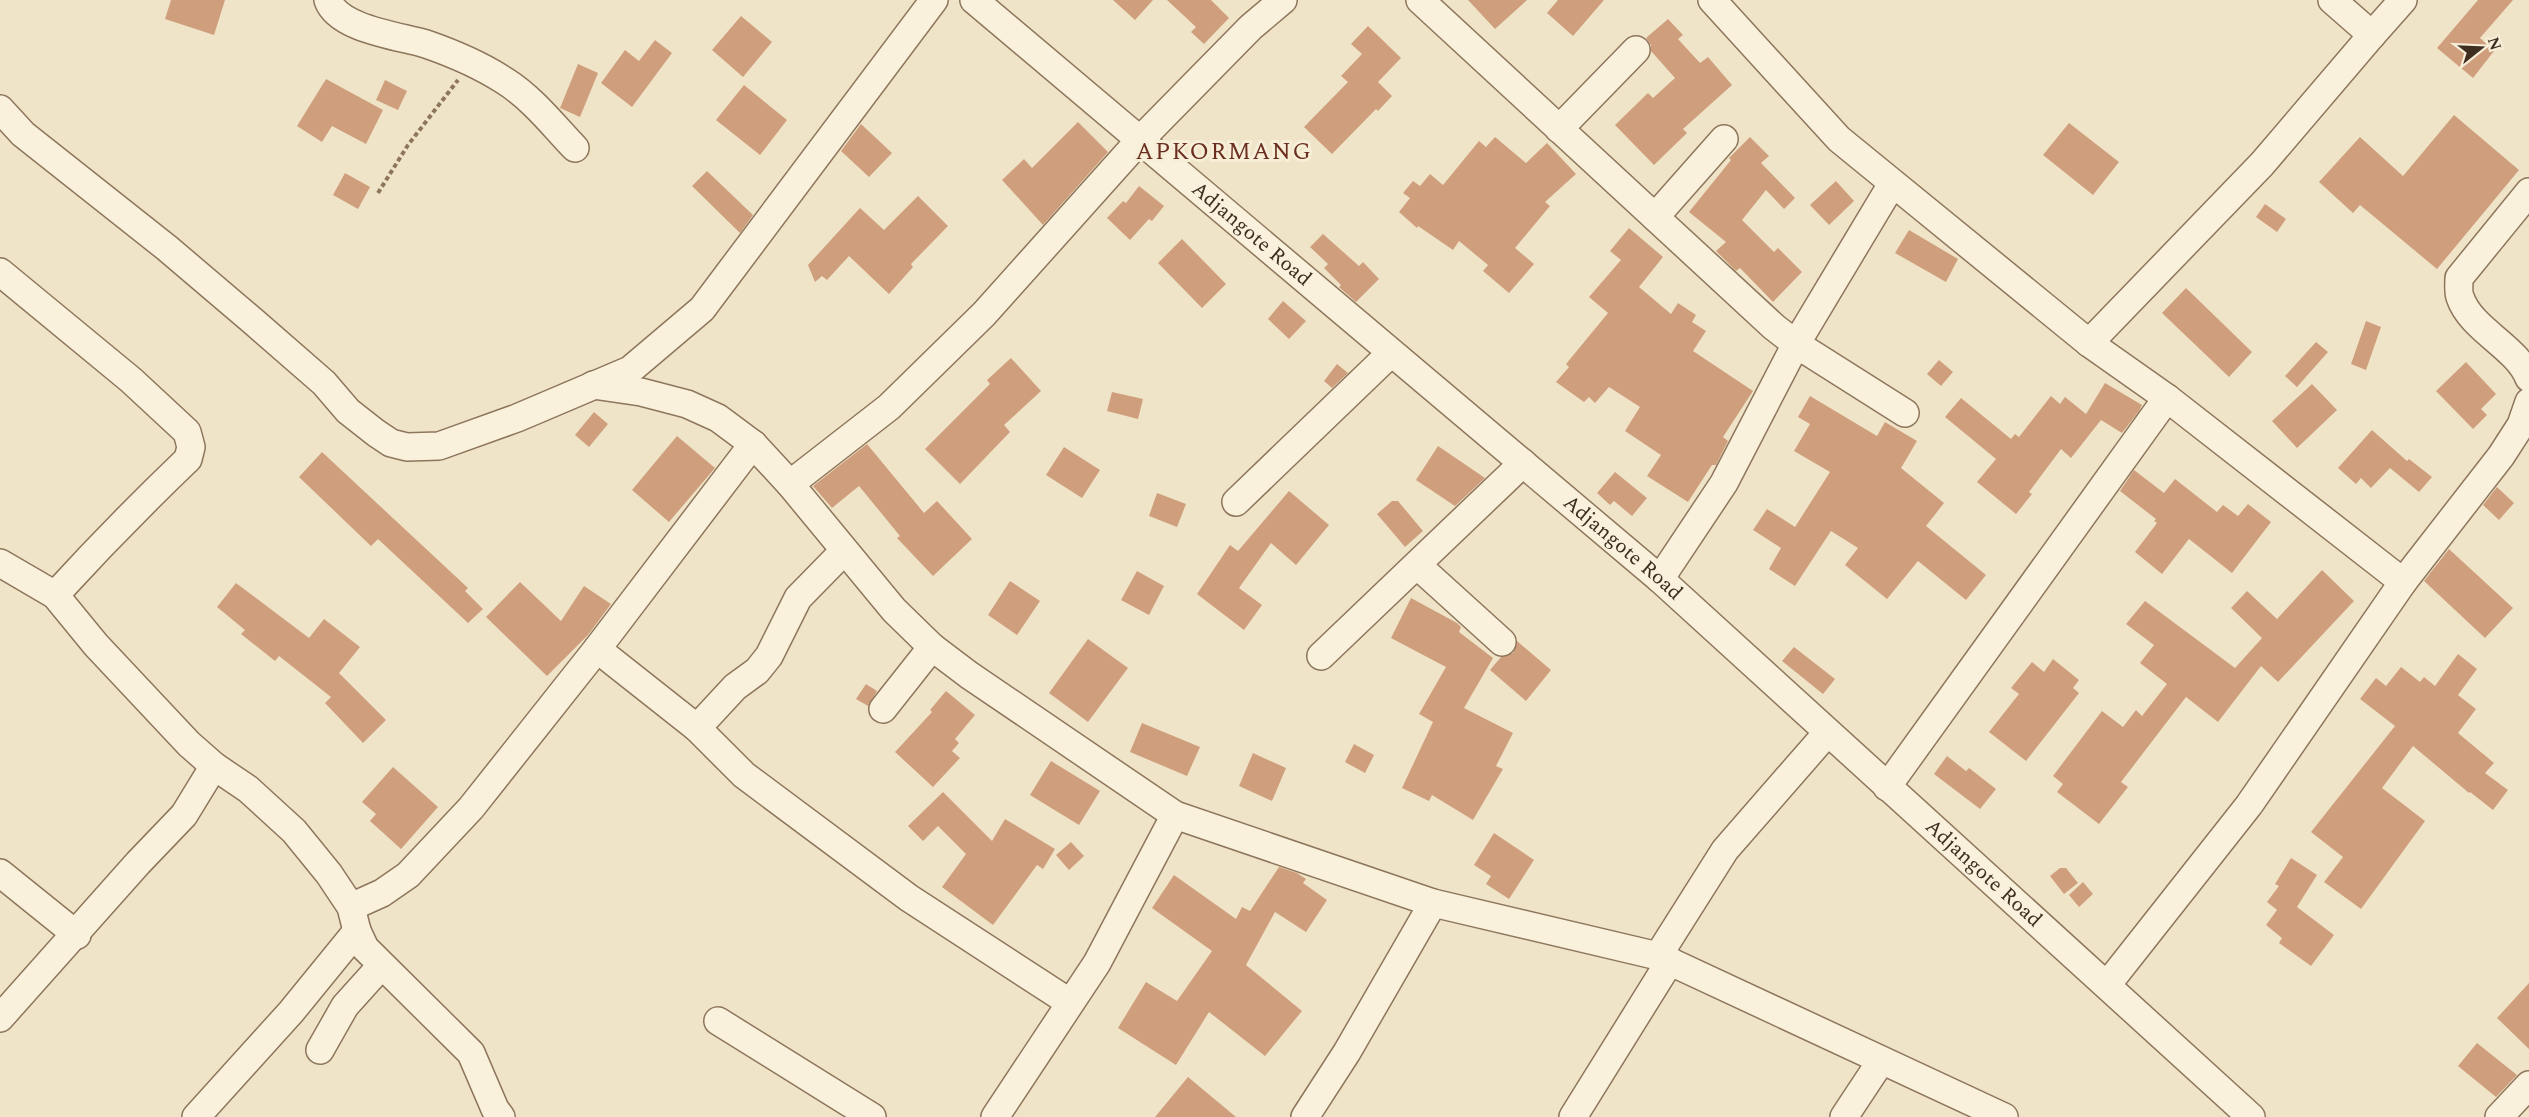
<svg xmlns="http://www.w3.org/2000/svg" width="2529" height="1117" font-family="Spectral,serif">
<rect width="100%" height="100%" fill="#f0e4c8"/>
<path fill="#cf9f7d" d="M171,0H225L214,35L165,19Z
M1113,0H1153L1135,20Z
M1167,0H1211L1229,18L1204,44L1191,32L1196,27Z
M1468,0H1527L1495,29Z
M1558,0H1604L1573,36L1547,13Z
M2478,0H2513L2480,38L2494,51L2473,78L2437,48Z
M741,16L772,42L743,77L712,50Z
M1668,19L1683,35L1678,39L1700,63L1708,57L1732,85L1683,129L1687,133L1654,165L1615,125L1648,93L1653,98L1675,78L1651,51V45L1646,38Z
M1368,26L1401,58L1378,82L1392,96L1378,111L1376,109L1332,154L1304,127L1348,82L1341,76L1362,54L1351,44Z
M655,40L672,53L632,107L601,83L625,50L639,61Z
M578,64L598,73L580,117L560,108Z
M326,79L383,110L366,144L332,126L322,142L297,126Z
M385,80L407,91L398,110L376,100Z
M744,85L787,120L760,155L716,120Z
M2454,115L2519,170L2437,269L2360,205L2353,213L2319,182L2360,137L2403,176Z
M1078,122L1108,152L1043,225L1002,180L1024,159L1032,168Z
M2069,123L2119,162L2093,195L2043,155Z
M861,124L892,153L869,177L841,151Z
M1495,137L1526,163L1547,143L1576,174L1545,202L1550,206L1515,248L1534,264L1509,293L1483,271L1488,265L1459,241L1453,250L1418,226L1417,228L1399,212L1410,198L1403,193L1413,181L1420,186L1430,174L1443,185L1479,141L1486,147Z
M1750,137L1769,156L1761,163L1795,198L1784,209L1766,190L1742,220L1774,252L1778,248L1802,272L1773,302L1740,268L1736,271L1716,251L1726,242L1689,212L1731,160L1729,158Z
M707,171L753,215L740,233L692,186Z
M345,173L370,187L358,209L333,195Z
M1836,181L1854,201L1829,225L1810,205Z
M1139,186L1164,206L1152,221L1149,219L1130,240L1107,218L1123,201L1126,203Z
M918,196L948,226L911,264L913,267L889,294L849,256L827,280L822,276L815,282L808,265L860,208L884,230Z
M2265,204L2286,219L2277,232L2256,217Z
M1629,228L1663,257L1639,287L1671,314L1678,303L1696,315L1692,322L1706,331L1693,351L1753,391L1723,437L1728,441L1716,465H1712L1688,502L1647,476L1661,455L1625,431L1640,407L1609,387L1595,403L1589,397L1584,402L1556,382L1569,367L1566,364L1608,313L1589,297L1621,260L1610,251Z
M1909,230L1958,259L1946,282L1895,253Z
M1323,234L1359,266L1363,262L1379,279L1356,302L1339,287L1341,285L1324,268L1328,264L1310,247Z
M1182,239L1226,284L1202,308L1158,263Z
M2186,288L2252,352L2229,377L2162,313Z
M1283,301L1306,321L1289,339L1268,319Z
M2366,321L2381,327L2366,370L2351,364Z
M2316,342L2328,352L2297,387L2285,376Z
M1011,358L1041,391L1004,425L1010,432L960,484L925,449L990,384L987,380Z
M1939,360L1953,372L1941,386L1927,374Z
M2466,362L2496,394L2481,409L2487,415L2473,429L2436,391Z
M1337,364L1348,373L1332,388L1324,381Z
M2105,383L2142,405L2139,411L2122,433L2101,420L2071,458L2061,449L2029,492L2032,494L2016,514L1977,482L1996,459L1945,417L1961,398L2011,439L2015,434L2019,437L2051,396L2060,404L2065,397L2086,414Z
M2312,384L2337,410L2297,448L2272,421Z
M1112,392L1143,399L1138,419L1107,411Z
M1810,396L1877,436L1885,422L1917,441L1901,468L1944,503L1926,526L1986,575L1966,600L1918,561L1887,599L1845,565L1858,548L1831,531L1795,586L1769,569L1781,548L1753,530L1767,509L1795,527L1830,472L1794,451L1810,424L1798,417Z
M594,412L608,424L589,447L575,435Z
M2372,430L2407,461L2409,459L2432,477L2419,492L2390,468L2371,488L2361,478L2356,484L2338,468Z
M677,436L715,468L669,522L632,490Z
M867,444L924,513L937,501L972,539L933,576L897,538L900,536L859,486L832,508L813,486Z
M1438,446L1485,478L1455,506L1416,480Z
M1064,447L1100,470L1082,498L1046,475Z
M322,452L468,588L465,591L483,609L468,623L378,539L371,546L299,477Z
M2134,470L2164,493L2175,479L2217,512L2223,505L2238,516L2248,504L2271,522L2232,573L2189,539L2162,574L2135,552L2157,523L2154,521L2156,519L2120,491Z
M1615,472L1647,498L1632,516L1614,501L1610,505L1597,493Z
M2497,487L2514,503L2499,520L2483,505Z
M1289,491L1329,525L1296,565L1271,543L1239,588L1262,605L1244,630L1197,594L1230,545L1238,551Z
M1157,493L1186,504L1177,527L1149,516Z
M1392,501H1398L1423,531L1405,547L1377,514Z
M2449,549L2513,608L2485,638L2424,581Z
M2322,570L2354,601L2278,682L2261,666L2218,722L2186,697L2121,782L2128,787L2099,824L2057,792L2063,784L2053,776L2102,711L2123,727L2136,710L2142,716L2167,684L2140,663L2154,645L2126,624L2145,601L2235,668L2262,638L2231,608L2247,591L2277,619Z
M1137,571L1164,586L1149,615L1121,600Z
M1010,581L1040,601L1017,635L988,615Z
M520,582L561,621L584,586L611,604L588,635L547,676L486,617Z
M236,583L309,638L324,619L360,647L339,673L386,720L363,743L325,703L331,697L279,656L275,661L241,634L245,630L217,607Z
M1411,598L1457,623L1461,627L1459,632L1493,658L1464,708L1513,733L1496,766L1503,769L1473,820L1432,795L1429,801L1402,788L1433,722L1419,714L1446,667L1391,638Z
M1088,639L1128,668L1088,722L1049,693Z
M1517,641L1551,670L1526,701L1490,670L1501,657L1513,653Z
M1794,647L1835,679L1823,694L1782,661Z
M2458,654L2477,669L2458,695L2476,709L2458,733L2494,763L2485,773L2508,790L2493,810L2470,792L2469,793L2413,746L2382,788L2425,821L2361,909L2324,882L2343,857L2311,832L2395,726L2360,699L2376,678L2386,686L2401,667L2420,682L2424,677L2435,686Z
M2053,659L2079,680L2073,688L2079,693L2026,761L1989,732L2019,694L2011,688L2032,662L2044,672Z
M866,684L877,691L868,706L856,699Z
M946,691L975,715L955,739L959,743L952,751L960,758L933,787L895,752L932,712L930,710Z
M1142,723L1200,747L1187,776L1130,752Z
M1354,744L1374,755L1365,773L1345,762Z
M1253,753L1286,768L1272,801L1239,786Z
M1947,756L1966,771L1969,768L1996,789L1980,809L1934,774Z
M1051,761L1100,791L1079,825L1030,795Z
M393,767L438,807L401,849L370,821L376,814L362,802Z
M943,792L992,841L1005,819L1055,849L1043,869L1037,865L993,925L942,887L966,854L938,826L923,841L908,826Z
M1494,833L1534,860L1509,899L1486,884L1491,876L1474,865Z
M1071,842L1084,856L1069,870L1056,855Z
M2291,858L2317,875L2297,907L2334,935L2311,966L2279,943L2282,938L2266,925L2277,910L2267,902L2279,886L2275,884Z
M1279,867L1297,873L1306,879L1303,883L1327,900L1306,932L1275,912L1246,965L1302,1011L1265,1056L1209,1012L1176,1065L1118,1028L1146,982L1177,1001L1212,951L1152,908L1174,875L1236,919L1242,907L1250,911Z
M2060,868H2066L2078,883L2064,894L2050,876Z
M2083,882L2093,894L2079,907L2069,895Z
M2529,983V1049L2497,1018Z
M2477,1043L2517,1075L2496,1097L2458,1066Z
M1188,1077L1236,1117H1155Z"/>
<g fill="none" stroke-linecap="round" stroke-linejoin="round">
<defs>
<g id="minor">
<path d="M328,0C338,29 399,36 426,44C452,53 482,66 505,81C532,98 553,125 575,148"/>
<path id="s1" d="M974,0L1660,579L2251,1117"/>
<path d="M1420,0L1774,327L1796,344L1905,413"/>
<path d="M1712,0L1839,139L2089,343L2167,398"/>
<path d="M2372,35L2403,0"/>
<path d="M0,109L23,134L167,248L254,322L324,383L348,411L376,433L391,443L407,447L439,446L517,418L630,370L702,309L934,0"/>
<path d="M1559,129L1636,50"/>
<path d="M2529,192L2459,278C2459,284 2458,292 2460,297C2471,330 2516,346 2529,378"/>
<path d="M1655,217L1724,139"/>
<path d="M0,272L131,380L187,432L191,447L188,459C142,503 98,548 55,595"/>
<path d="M2089,343L2262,164L2372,35L2332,0"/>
<path d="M593,385L641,392L687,404L718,418L753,444L790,484L894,610L932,647L969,675L1175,815L1433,903L1658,956L2004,1117"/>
<path d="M790,484L889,407L984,314L1139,141L1251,27L1283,0"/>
<path d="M1236,502L1391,353"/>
<path d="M844,551L798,598L769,656L757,671L735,687L697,728L744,775L909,898L1069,1002"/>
<path d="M0,563L55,595L96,645L189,744L214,766L248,789L294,831L329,874L351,907L357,931L365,948L471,1053L495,1109L501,1117"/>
<path d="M1417,565L1502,642"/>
<path d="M1660,579L1724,483L1796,344L1892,184"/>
<path d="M597,649L697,728"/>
<path d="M1321,656L1523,463"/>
<path d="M883,709L932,647"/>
<path d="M1887,787L2167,398L2403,582"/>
<path d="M0,873L77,935"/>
<path d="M351,907L382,893L408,875L471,808L597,649L753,444"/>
<path d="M1658,956L1725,850L1827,733"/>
<path d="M2107,985L2249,805L2403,582L2501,456L2521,425L2529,402"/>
<path d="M0,1018L138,863L184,815L214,766"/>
<path d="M718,1021L872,1117"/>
<path d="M320,1050L345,1006L381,966"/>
<path d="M196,1117L291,1012L357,931"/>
<path d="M995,1117L1097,963L1175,815"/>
<path d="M1305,1117L1347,1052L1433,903"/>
<path d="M1573,1117L1670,961"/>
<path d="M1844,1117L1881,1061"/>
<path d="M2499,1117L2529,1085"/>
</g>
</defs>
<use href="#minor" stroke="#8d765c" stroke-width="30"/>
<path stroke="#8d765c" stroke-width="4" stroke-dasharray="4.5 3" stroke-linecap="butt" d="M378,193L408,145L458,80"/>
<use href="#minor" stroke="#faf1dc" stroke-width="27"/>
</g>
<g text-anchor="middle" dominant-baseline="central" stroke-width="6" stroke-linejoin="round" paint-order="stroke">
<g font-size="21" fill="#3d2e20" stroke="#f7eed8">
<text stroke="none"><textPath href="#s1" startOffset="363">Adjangote Road</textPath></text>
<text stroke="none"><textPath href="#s1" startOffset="849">Adjangote Road</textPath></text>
<text stroke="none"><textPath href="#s1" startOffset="1335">Adjangote Road</textPath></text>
</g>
<g font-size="24" letter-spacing="1.5" fill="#6b2e1e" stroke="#f7eed8">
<text x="1224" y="152">APKORMANG</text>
</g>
</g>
<g transform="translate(2481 48) rotate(72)" stroke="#f7eed8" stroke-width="4.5" paint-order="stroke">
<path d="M0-4.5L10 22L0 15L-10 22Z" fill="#3d2e20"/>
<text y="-9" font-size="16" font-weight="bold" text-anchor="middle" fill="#3d2e20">N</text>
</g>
</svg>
